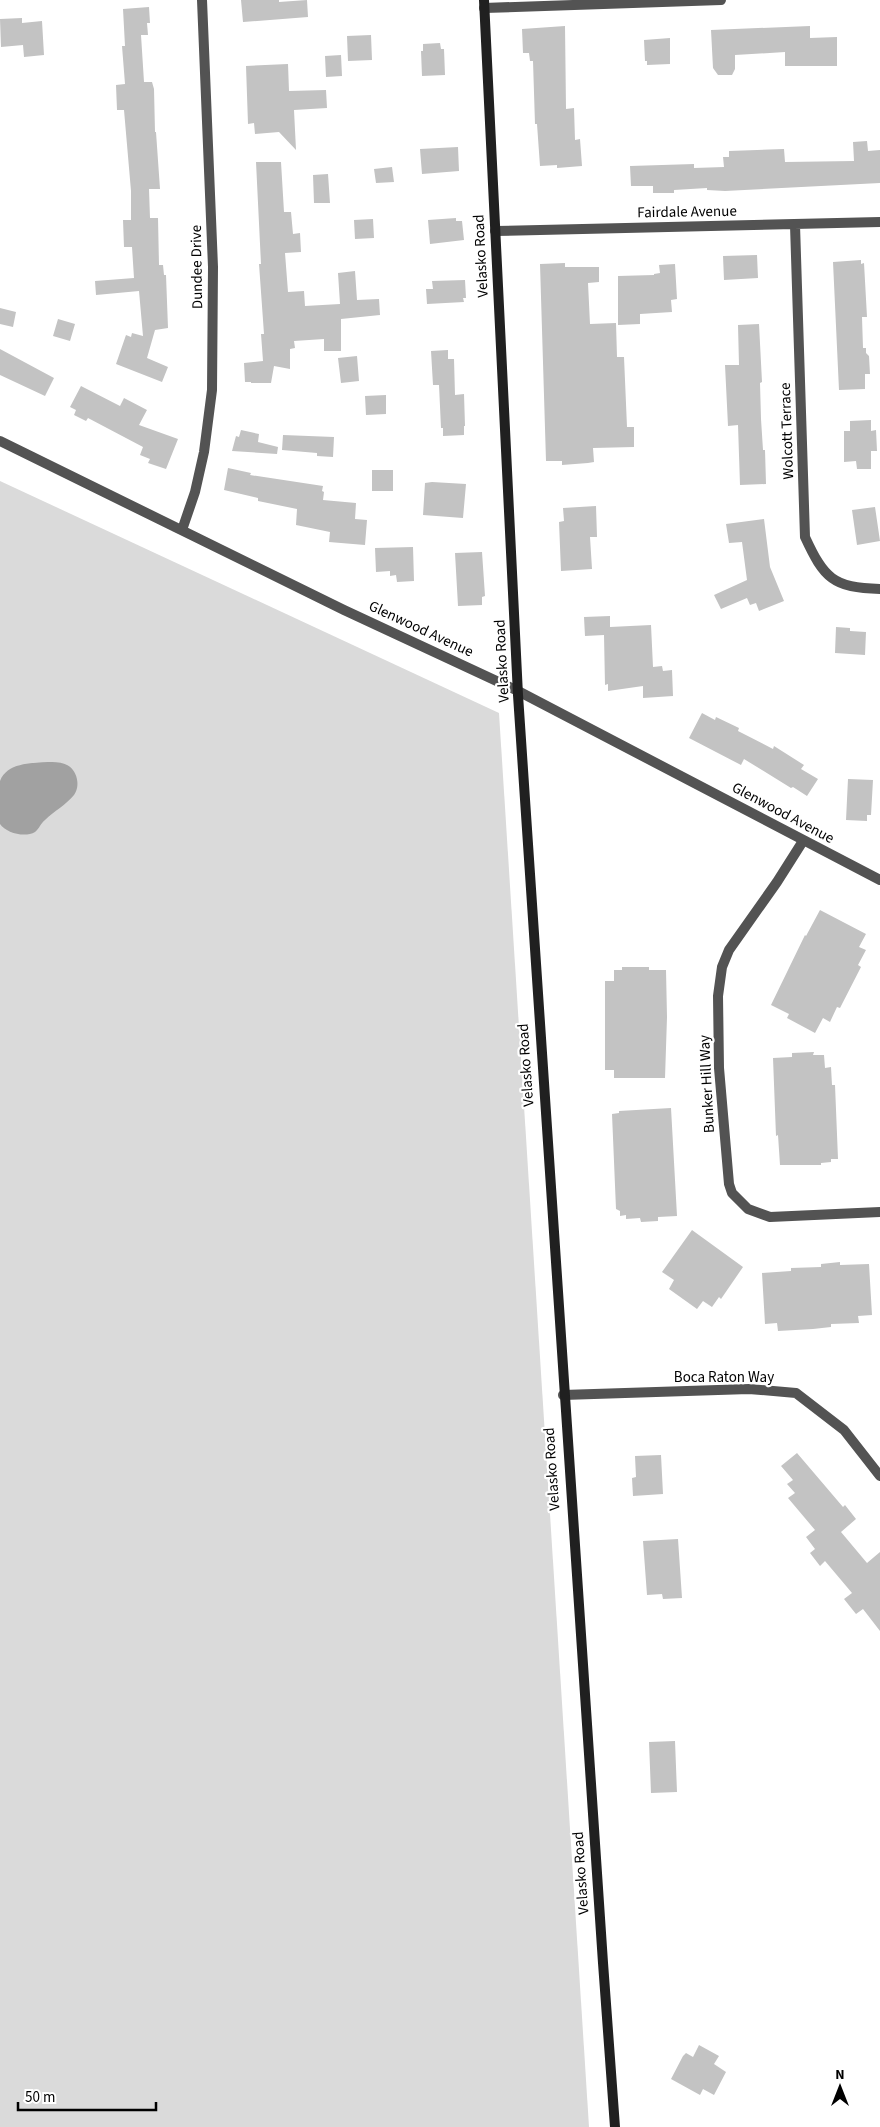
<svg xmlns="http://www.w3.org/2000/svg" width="880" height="2127" font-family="'Source Sans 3',sans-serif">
<rect width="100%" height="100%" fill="#fff"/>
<path fill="#dadada" d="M0,481L499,713L589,2127H0Z"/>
<path fill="#a1a1a1" d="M48,762C54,762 61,762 67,765C77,770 81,786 74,795C66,805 54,811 45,820C41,823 39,829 35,832C25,838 6,833 0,824V781C7,763 30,763 48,762Z"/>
<path fill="#c3c3c3" d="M241,0H279V2L307,0L308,17L243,22Z
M149,7L150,23H147L148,35H141L144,82H152L154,89L155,132H156L160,189H149L150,218H158L159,265H163L164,275H166L168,328L155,330L147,358L168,367L162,382L116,364L126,335L131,337L132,333L143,336L139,291L96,295L95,281L134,278L132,247H124L123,220H131V191L124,110H117L116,85L125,84L122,46H125L123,9Z
M22,18V23L42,21L44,55L24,57L23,45L1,47L0,19Z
M565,26L566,109L574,108L575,140L580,139L582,166L557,168V165L540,166L537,124H535L533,61H530L529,53H523L522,29Z
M810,26V38L837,37V66H785V52L735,55V69L732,75H718L713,68L711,30Z
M371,35L372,60L348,61L347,36Z
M670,38V64L647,65V61H645L644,40Z
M440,43L441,49H444L445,75L422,76L421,51H423V44Z
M341,55L342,76L326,77L325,56Z
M288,64L289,91L326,90L327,108L294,110L296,150L279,132L255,134L254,123L248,124L246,66Z
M867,141L868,151L880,150V183L725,191L707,190V188L674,190V193H653V186H631L630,166L694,164V168L724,167L723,157H729V151L784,149L785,162L854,161L853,142Z
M458,147L459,171L422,174L420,149Z
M256,162H281L284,212H291L293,234L300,233L301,252L285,253L288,292L304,291L305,306L340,304L338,273L355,271L357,300L379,299L380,315L341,319V351H324V339L294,341L295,348L290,349V369L274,366L271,383H251V382H245L244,363L263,361L261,334H264L259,264H261Z
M392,167L394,182L376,183L374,169Z
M328,174L330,203H314L313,175Z
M456,218V221H462L464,240L430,244L428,220Z
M373,219L374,238L355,239L354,220Z
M757,255L758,278L724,280L723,256Z
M861,260V264L864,263L867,317H862L863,348H866V353L869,356L870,374H865V389L839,390L833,262Z
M565,263V267H599V282L588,283L590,324L616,323L617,357H624L627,427H634V447L593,448L594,462L588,463L562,465V461H546L540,264Z
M675,264L677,299L671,300L672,312L640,314V324L618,325V276L654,275V274L660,273L659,265Z
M465,280L466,298H463L464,302L427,304L426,289H433L432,281Z
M0,308L16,312L13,327L0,324Z
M58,319L75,324L70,341L53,336Z
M759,324L762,382L760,383L761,419L763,450H765L766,484L740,485L738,425L728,426L725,365H739L738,325Z
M0,349L54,378L45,396L0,375Z
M448,350V359H454L455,395L464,394L465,426H464V435L443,436V428H441L439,385H433L431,351Z
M357,356L359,381L341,383L338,358Z
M81,386L120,406L124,398L147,410L139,425L178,439L166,469L148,463L150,459L140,455L143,447L88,418L86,421L74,415L76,410L70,407Z
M386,395V414L366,415L365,396Z
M871,420V431L876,430L877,451H871V469H857L856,461L844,462V431H850V421Z
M241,430L259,434L258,442L278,447L277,454L232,451L236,436L239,437Z
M283,435L334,437L333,457L317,456V453L282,450Z
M228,468L251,473L250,475L323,486L322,491L324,492L323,500L356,503L355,519L367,520L365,545L329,542L330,532L296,525L297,509L258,501V498L224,490Z
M372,470H393V491H372Z
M432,482L466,484L463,518L423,515L425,483Z
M596,506L597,537H590L592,569L561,571L559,522L564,521L563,508Z
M875,507L880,541L857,545L852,510Z
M764,519L770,567L784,601L759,611L756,603L750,605L747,598L721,609L714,595L747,580L742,542L729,543L726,524Z
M413,547L414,581L397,582L396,575L390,576V571L376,572L375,548Z
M482,552L485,596L482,597V605L458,606L455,553Z
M610,616V627L651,625L653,667L662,666L663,671L672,670L673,696L643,698V686L608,691V684L605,685L604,635L585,636L584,617Z
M836,627L850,628V631L866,632L865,655L835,653Z
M702,713L715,720L716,717L739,728L738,731L773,749L774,746L804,765L801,769L818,779L807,796L793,787L791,788L744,759L741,765L689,738Z
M848,779L873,780L871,815H867V821L846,820Z
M820,910L866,934L859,947L866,950L858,965L861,967L840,1008L837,1007L830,1022L823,1018L815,1033L787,1018L789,1014L771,1005L805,935L806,936Z
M622,967H649V970H666L667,1017L665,1078H614V1070H605V981H614V970H622Z
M814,1052L813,1055H824L825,1068L831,1067L832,1085H835L838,1159H831V1162L821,1163V1165H780L778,1135L776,1136L773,1058L792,1057V1053Z
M671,1108L677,1216L658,1217V1221L641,1222L640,1218L626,1219V1215L620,1216V1211L616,1209L612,1114L619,1113V1111Z
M692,1230L743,1267L721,1299L719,1297L712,1307L703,1301L697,1309L669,1289L674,1280L662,1272Z
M840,1262V1265L869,1264L872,1315L858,1316L859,1323L831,1324V1327L813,1329L778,1331L777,1323L765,1324L762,1273L791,1271V1268L821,1267V1264Z
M797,1453L843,1507L845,1505L856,1519L841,1532L867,1563L880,1552V1631L863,1609L856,1614L844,1599L852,1593L825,1561L820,1566L810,1553L815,1549L806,1537L815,1530L788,1498L795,1493L787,1484L793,1480L781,1466Z
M661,1455L663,1494L633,1496L632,1478L636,1477L635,1456Z
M678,1539L682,1598L663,1599L662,1594L647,1595L643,1541Z
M675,1741L677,1792L651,1793L649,1742Z
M699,2045L719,2056L714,2064L726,2072L714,2095L703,2089L700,2095L671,2079L683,2056L686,2053L693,2057Z"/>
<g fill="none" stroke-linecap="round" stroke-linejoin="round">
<path stroke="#535353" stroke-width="10" d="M484,8L721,0
M795,225L805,537C824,578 833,588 880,589
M495,231L880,222
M0,441L344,610L518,691L880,880
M182,530L195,492L204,452L212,390L213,267L202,0
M803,841L777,882L729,950L722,967L718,996L719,1068L729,1184L732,1193L748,1209L770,1217L880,1212
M563,1395L749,1389L796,1393L844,1430L880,1476"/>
<path stroke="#202020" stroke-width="10" d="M484,0C496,232 505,464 518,695C546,1173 580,1650 615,2127"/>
</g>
<g text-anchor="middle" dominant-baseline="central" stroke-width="4.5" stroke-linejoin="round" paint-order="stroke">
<g font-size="15" fill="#000" stroke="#fff">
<text transform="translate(687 212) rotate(-1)">Fairdale Avenue</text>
<text transform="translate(481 256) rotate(-93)">Velasko Road</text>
<text transform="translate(197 267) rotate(-91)">Dundee Drive</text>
<text transform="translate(787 431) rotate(-92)">Wolcott Terrace</text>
<text transform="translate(421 629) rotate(25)">Glenwood Avenue</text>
<text transform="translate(502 661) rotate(-93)">Velasko Road</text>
<text transform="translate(783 813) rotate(28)">Glenwood Avenue</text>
<text transform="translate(526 1065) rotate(-94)">Velasko Road</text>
<text transform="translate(707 1084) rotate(-93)">Bunker Hill Way</text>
<text x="724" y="1377">Boca Raton Way</text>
<text transform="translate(552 1469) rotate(-94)">Velasko Road</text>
<text transform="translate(581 1873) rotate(-94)">Velasko Road</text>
</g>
</g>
<g transform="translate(840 2087)" stroke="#ffffff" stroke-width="4" paint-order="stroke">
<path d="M0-4L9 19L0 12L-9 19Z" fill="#000000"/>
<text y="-8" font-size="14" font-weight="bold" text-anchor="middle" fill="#000000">N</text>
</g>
<path d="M18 2102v8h138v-8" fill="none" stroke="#000000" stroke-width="2.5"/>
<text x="25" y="2102" font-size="15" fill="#000000" stroke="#ffffff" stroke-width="4" paint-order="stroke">50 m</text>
</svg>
